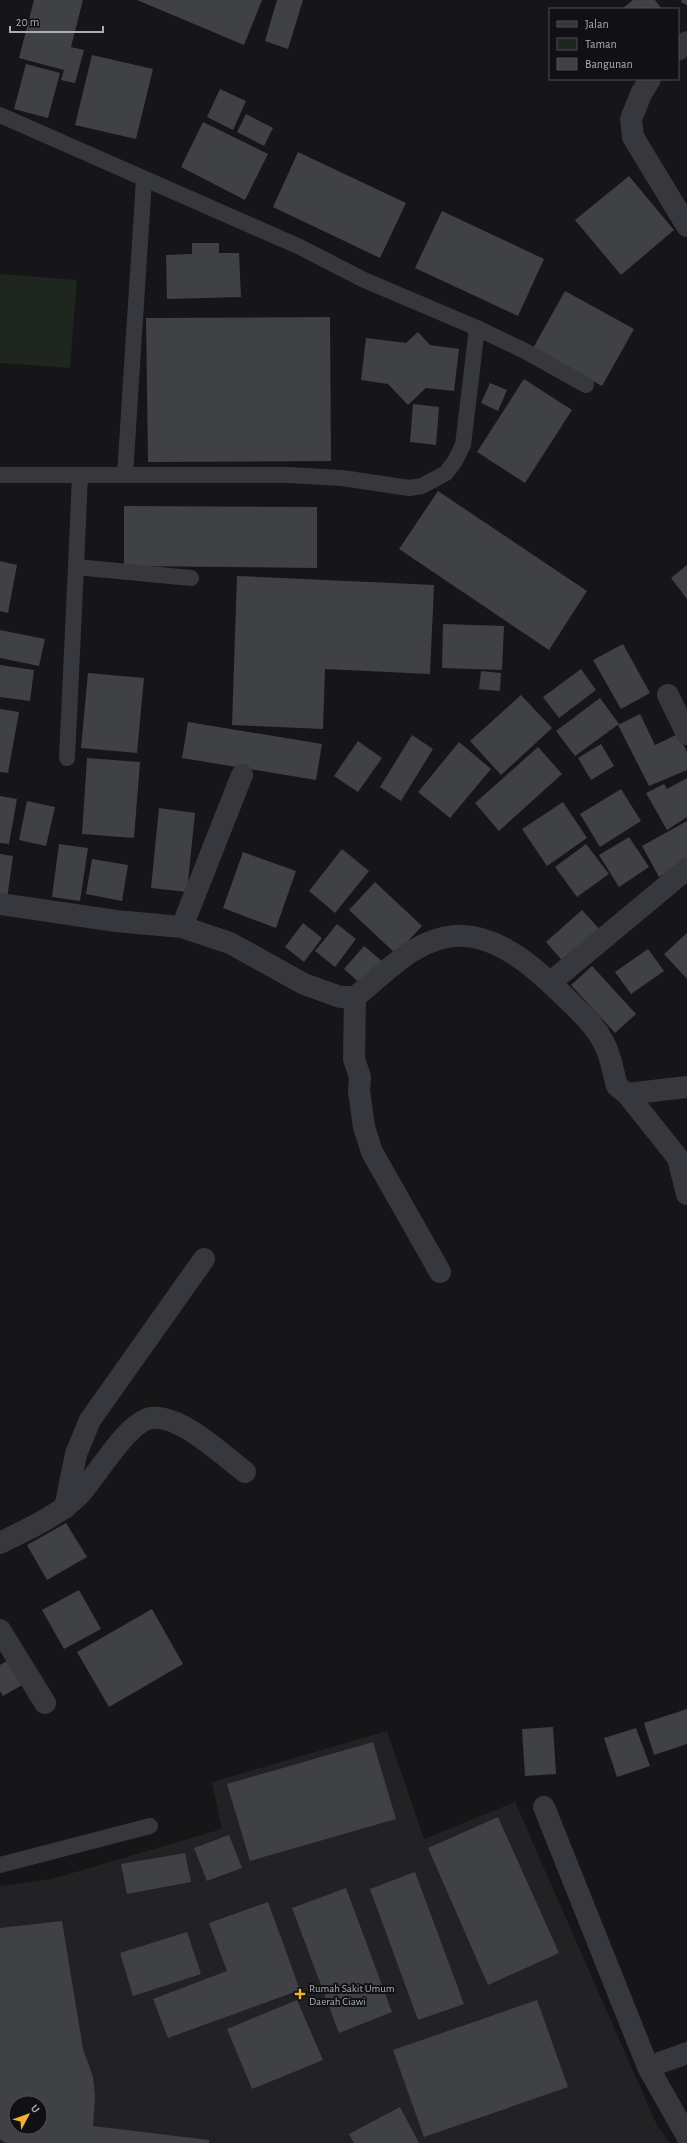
<svg xmlns="http://www.w3.org/2000/svg" width="687" height="2143" font-family="'Alegreya Sans',sans-serif">
<rect width="100%" height="100%" fill="#161618"/>
<path fill="#222225" fill-rule="evenodd" d="M387,1731L424,1839L515,1802L656,2123L670,2143H0V1886L52,1879L222,1829L212,1782ZM16,2103H40V2127H16Z"/>
<path fill="#1e261f" d="M0,274L77,280L70,368L0,363Z"/>
<path fill="#404145" fill-rule="evenodd" d="M34,0H83L71,47L84,50L75,83L61,80L64,70L19,58Z
M137,0H262L244,45Z
M277,0H303L288,49L265,41Z
M633,0H655L662,9H622Z
M682,0H687V5L681,2Z
M92,55L153,69L136,139L75,125Z
M26,64L60,73L48,118L14,109Z
M220,89L246,101L233,130L207,117Z
M246,114L273,128L264,146L237,132Z
M203,122L268,154L245,200L181,167Z
M298,152L406,203L380,258L273,207Z
M629,176L674,230L621,275L575,220Z
M442,211L544,259L518,316L415,268Z
M192,243H219V253H239L241,297L167,299L166,255L192,254Z
M565,291L634,329L602,386L533,348Z
M330,317L331,461L148,462L146,318Z
M418,332L430,345L459,349L454,391L426,388L408,405L388,384L361,380L366,338L406,343Z
M524,379L572,410L525,483L477,452Z
M490,383L507,390L498,411L481,403Z
M413,404L439,407L436,445L410,442Z
M438,491L587,591L549,650L399,549Z
M124,506L317,507V568L124,566Z
M0,561L17,565L8,613L0,611Z
M687,565V599L671,578Z
M237,576L434,585L430,674L325,669L323,729L232,725Z
M443,624L504,626L502,670L442,668Z
M0,630L45,639L39,666L0,658Z
M623,644L650,693L621,709L593,660Z
M0,665L34,670L30,701L0,697Z
M581,669L596,690L559,718L543,697Z
M481,671L501,673L500,691L479,689Z
M88,673L144,678L137,753L81,748Z
M521,695L552,728L501,775L470,741Z
M600,698L619,724L575,756L556,731Z
M0,709L19,712L8,773L0,772Z
M640,714L655,745L678,734L687,752V770L649,786L618,725Z
M188,722L322,744L316,780L182,758Z
M412,735L433,749L401,801L380,787Z
M358,741L382,758L358,792L334,776Z
M459,742L491,769L450,818L418,792Z
M601,744L614,766L591,780L578,758Z
M538,747L562,774L499,831L475,803Z
M87,758L140,762L134,838L82,834Z
M687,778V817L667,830L646,793L664,784L667,789Z
M621,789L641,821L600,847L580,814Z
M0,796L17,799L9,844L0,843Z
M27,801L55,807L46,846L19,840Z
M563,802L587,838L547,866L522,829Z
M159,808L195,813L187,892L151,888Z
M687,821V862L659,877L642,846Z
M629,837L649,867L619,887L599,855Z
M59,844L88,848L80,901L52,897Z
M586,844L609,874L577,897L555,867Z
M342,849L369,871L335,913L309,891Z
M243,852L296,871L276,928L223,908Z
M0,854L13,856L7,899L0,898Z
M92,859L128,865L122,901L86,894Z
M375,882L422,926L396,954L349,910Z
M582,910L602,932L566,965L546,942Z
M303,923L322,938L304,962L285,947Z
M337,924L356,939L335,967L315,951Z
M687,933V979L664,954Z
M364,946L383,962L362,985L344,969Z
M648,949L664,971L631,994L615,972Z
M592,966L636,1014L615,1033L571,985Z
M66,1523L87,1557L47,1580L27,1545Z
M79,1590L101,1629L64,1649L42,1610Z
M152,1609L183,1664L109,1707L77,1652Z
M15,1656L29,1681L3,1696L0,1691V1665Z
M687,1709V1744L654,1755L644,1723Z
M553,1727L556,1774L525,1776L522,1729Z
M636,1728L650,1766L617,1777L604,1738Z
M373,1742L396,1819L250,1861L227,1784Z
M498,1817L559,1953L488,1985L428,1848Z
M229,1835L242,1868L207,1881L194,1848Z
M185,1853L191,1882L127,1894L121,1864Z
M415,1872L464,2004L418,2020L370,1889Z
M346,1888L392,2012L339,2033L292,1908Z
M268,1902L300,1990L168,2038L153,1999L227,1971L209,1923Z
M62,1921L83,2049L93,2077L95,2096L93,2126L209,2140V2143H6L0,2139V1928ZM16,2103H40V2127H16Z
M187,1932L201,1974L133,1996L120,1953Z
M297,2000L323,2060L252,2089L227,2029Z
M537,2000L568,2087L424,2137L393,2050Z
M400,2107L419,2143H354L349,2134Z"/>
<g fill="none" stroke-linecap="round" stroke-linejoin="round">
<path stroke="#37383d" stroke-width="16" d="M0,115L300,247L362,279L477,328L525,351L586,385
M0,475H288L342,478L409,488L422,486L446,473L455,461L463,445L477,328
M80,475L76,567L191,578
M125,475L144,179
M67,758L76,567
M0,1865L150,1826"/>
<path stroke="#37383d" stroke-width="22" d="M678,50L687,42
M650,79L641,94L631,119L633,137L687,226
M668,695L687,734
M0,904L116,921L182,927L230,943L304,984L340,997H355C386,973 413,940 454,936C499,932 542,974 571,1003C584,1015 596,1027 604,1043C611,1056 613,1072 617,1086L627,1094L687,1087
M182,927L242,775
M551,982L687,869
M355,997L354,1059L360,1077L359,1091L364,1127L372,1152L440,1272
M627,1094L678,1158L687,1194
M65,1508L76,1454L90,1420L204,1259
M0,1543C26,1530 56,1517 78,1496C95,1479 128,1420 152,1418C181,1415 224,1456 245,1472
M0,1630L45,1703
M544,1807L648,2067
M687,2053L648,2067L687,2136"/>
</g>
<path fill="#f2b134" stroke="#111113" stroke-width="1.5" d="M298 1988h4v4h4v4h-4v4h-4v-4h-4v-4h4z"/>
<g text-anchor="middle" dominant-baseline="central" stroke-width="4" stroke-linejoin="round" paint-order="stroke">
<g font-size="11" fill="#a8adb8" stroke="#111113" text-anchor="start">
<text x="309" y="1988">Rumah Sakit Umum<tspan x="309" dy="13">Daerah Ciawi</tspan></text>
</g>
</g>
<rect x="549" y="8" width="130" height="72" fill="#111113" stroke="#4d4f55"/>
<rect x="557" y="21" width="20" height="6" fill="#37383d" stroke="#4d4f55"/>
<text x="585" y="28" font-size="12" fill="#a8adb8">Jalan</text>
<rect x="557" y="38" width="20" height="12" fill="#1e261f" stroke="#4d4f55"/>
<text x="585" y="48" font-size="12" fill="#a8adb8">Taman</text>
<rect x="557" y="58" width="20" height="12" fill="#404145" stroke="#4d4f55"/>
<text x="585" y="68" font-size="12" fill="#a8adb8">Bangunan</text>
<g transform="translate(28 2115) rotate(49)"><circle r="19" fill="#111113" stroke="#4d4f55"/>
<path d="M0-3L7 15L0 10L-7 15Z" fill="#f2b134"/>
<text y="-6" font-size="11" font-weight="bold" text-anchor="middle" fill="#a8adb8">U</text>
</g>
<path d="M10 26v6h93v-6" fill="none" stroke="#a8adb8" stroke-width="2"/>
<text x="16" y="26" font-size="12" fill="#a8adb8" stroke="#111113" stroke-width="3" paint-order="stroke">20 m</text>
</svg>
